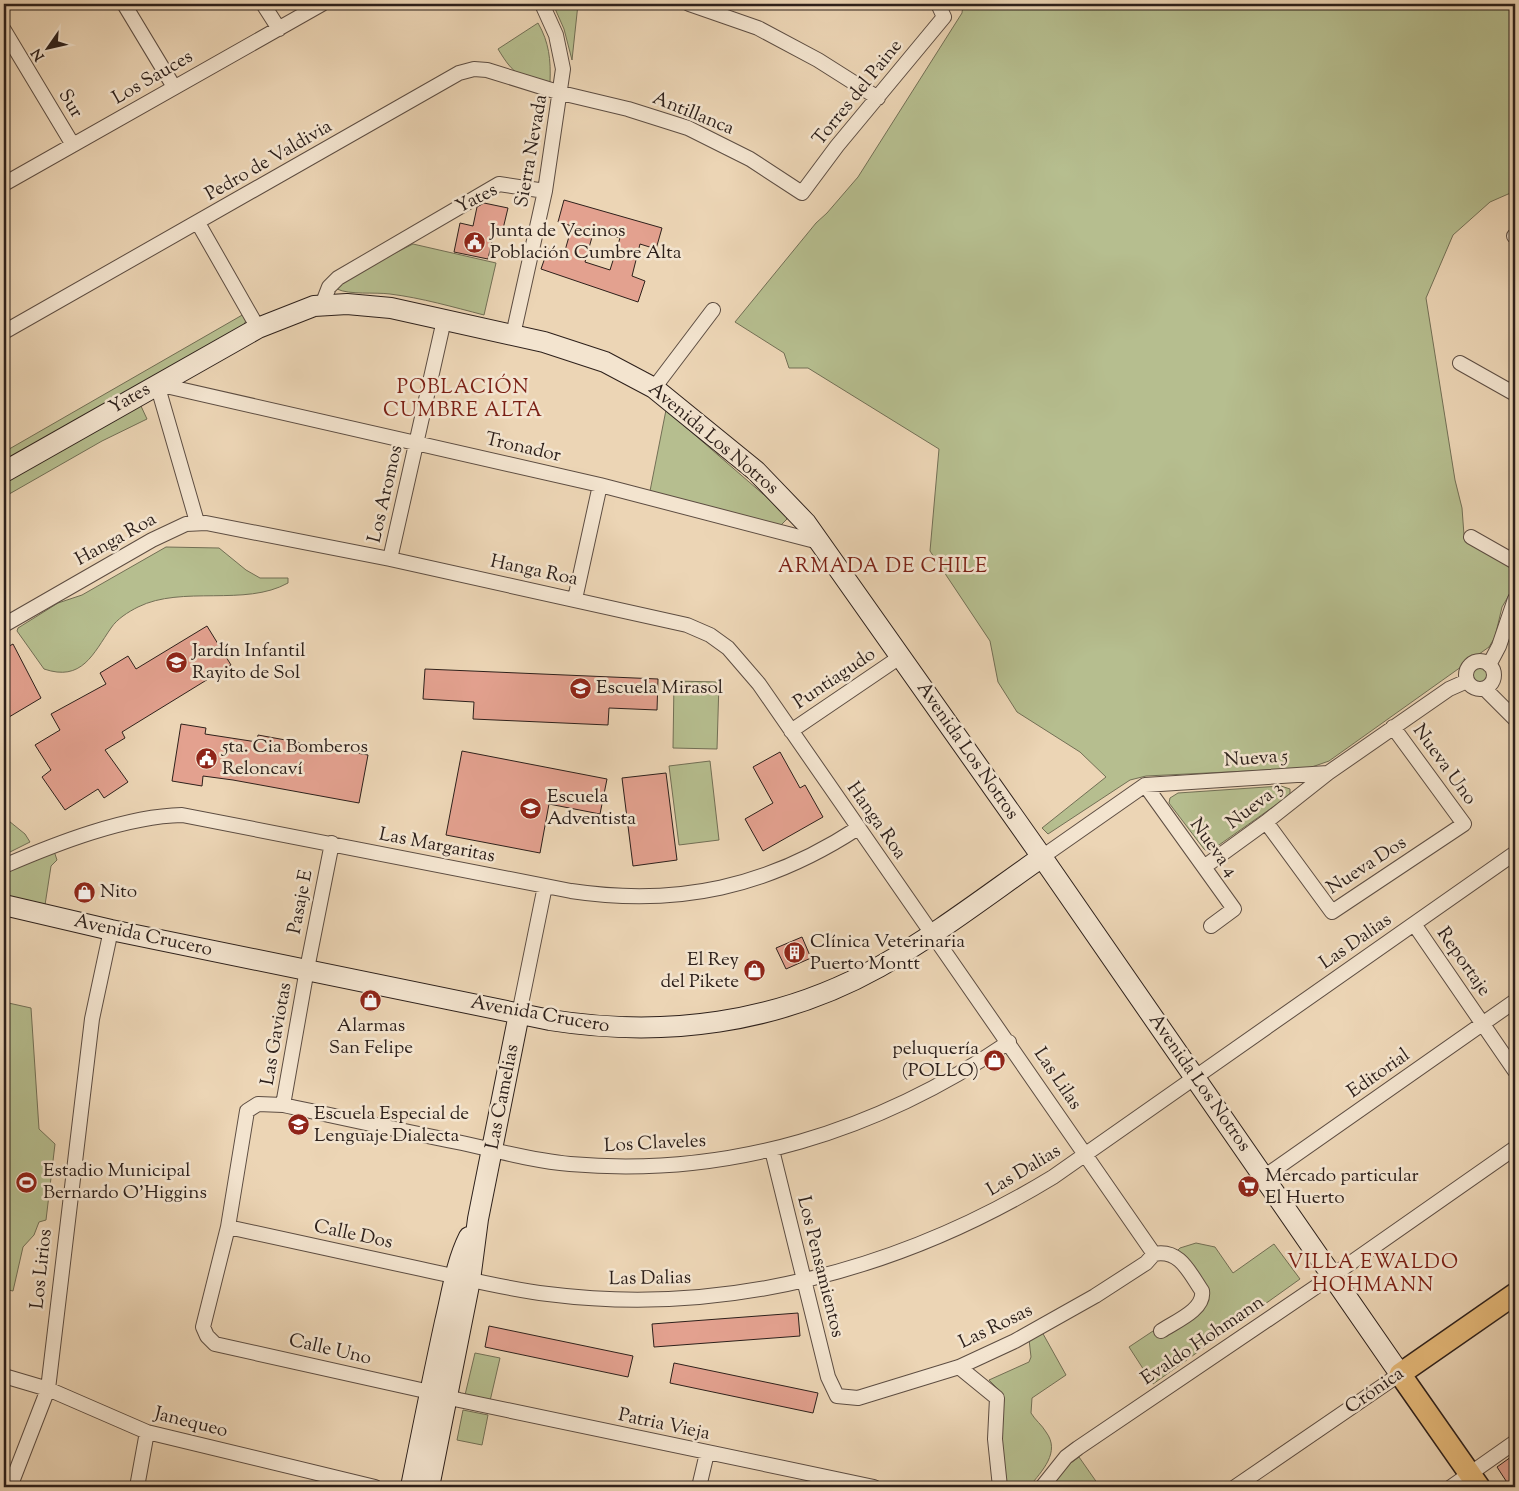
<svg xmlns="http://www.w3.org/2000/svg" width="1519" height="1491" font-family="'Sorts Mill Goudy',serif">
<rect width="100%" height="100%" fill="#ecd5b5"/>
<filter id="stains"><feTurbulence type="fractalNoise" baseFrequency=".004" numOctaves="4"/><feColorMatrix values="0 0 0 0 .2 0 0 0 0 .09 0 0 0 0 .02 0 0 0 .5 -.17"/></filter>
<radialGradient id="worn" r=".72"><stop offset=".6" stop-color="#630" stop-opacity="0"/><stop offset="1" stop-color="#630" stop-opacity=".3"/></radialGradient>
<path fill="#b6be8f" stroke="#726f55" d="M553,4H578L572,60L564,29Z
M963,4H1515V191L1490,202L1453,235L1426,298L1455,480L1462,508L1464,535L1515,568V585L1502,607L1495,637L1489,647L1329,761L1309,768L1146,776L1130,780L1048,834L1042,828L1106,777L1080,752L1017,712L998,682L990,641L930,551L939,449L808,368H789L784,353L735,322L816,223L827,213L858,177L962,13Z
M538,23C549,42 551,60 550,82C518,75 515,77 498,49Z
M413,244L496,263L484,315C453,307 422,298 390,294C375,292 349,295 337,289L336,285L341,280Z
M244,314L246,320L244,325L4,464V452Z
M140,404L147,419L102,441L4,497V481Z
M666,410L786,514L787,519L780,526L650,491Z
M166,547L219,548L246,570L260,578H288V583C245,607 182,585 138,607C128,612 117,619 111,628C93,654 82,682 44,669L17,631L18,628L58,603L82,595Z
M1471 676a9 9 0 1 1 18 0a9 9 0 1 1-18 0Z
M674,681L719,682L717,749L673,748Z
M710,761L719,840L679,845L669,766Z
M1281,786L1290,789V795L1209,852L1204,849L1169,803L1170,798L1178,793Z
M4,817L25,834L30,842L4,855Z
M54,851L57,860L51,866L45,905L4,896V869Z
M4,1002L31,1008L39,1129L55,1144L46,1220L39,1222L34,1235L23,1247L13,1291L4,1289Z
M1196,1243L1215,1247L1233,1273L1274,1244L1300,1279L1153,1384L1129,1347L1153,1331L1158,1337L1203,1306L1177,1251L1180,1248Z
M1042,1332L1066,1375L1032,1398L1031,1413C1035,1420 1042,1425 1046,1432C1061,1452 1042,1471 1029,1487H1003L1000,1453L1001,1392L989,1380L1029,1362L1031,1357L1029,1339Z
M475,1353L500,1358L490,1401L465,1395Z
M463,1410L488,1415L482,1445L457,1440Z
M1079,1457L1100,1487H1051L1068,1465Z"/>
<path fill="#e3a18f" stroke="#2d201b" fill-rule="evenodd" d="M564,200L662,228L656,249L640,244L632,276L645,281L638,302L541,269L548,249L564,254L572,226L558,222ZM594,230L620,238L610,270L585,262Z
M484,203L508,208L502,233L494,232L488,259L454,252L460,223L473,226L477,207Z
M207,626L231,665L122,732L125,738L105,750L128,782L104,798L98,789L65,810L42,777L51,770L35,745L60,730L51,714L106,684L100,673L128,656L136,669Z
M13,644L41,698L4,720V649Z
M425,669L658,679L657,710L609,708L608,725L473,719L474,702L423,699Z
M181,724L206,728L205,734L257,742L258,735L368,755L359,803L233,780L203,776L202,786L172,781Z
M462,751L607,779L600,814L549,804L540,853L446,835Z
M780,752L800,788L805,785L823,817L763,851L745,819L773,803L753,767Z
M666,773L677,860L633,866L622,778Z
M802,937L811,958L786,969L776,948Z
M798,1313L800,1336L654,1347L652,1324Z
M489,1326L633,1356L628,1377L485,1347Z
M674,1363L818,1393L813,1413L670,1383Z
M1515,1454V1487H1510L1497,1467Z"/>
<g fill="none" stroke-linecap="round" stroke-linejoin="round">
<defs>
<path id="street" d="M124,4L174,87
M263,4L279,29
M689,4L758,28L818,60L878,98
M4,30L73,145
M4,184L322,4
M198,223L258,328
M1514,236H1515
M322,305L329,287L338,278L499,184L545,191
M4,332L459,73L474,69L487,70L561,93L628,109L688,128L750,159L802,193L837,146L944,17L938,4
M513,335L545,191L563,69L556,35L542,4
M1460,363L1515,394
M654,388L713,310
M197,522L157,384L600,485L819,542
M1471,537L1515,562
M390,559L444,320
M575,599L600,485
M4,625L152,540L186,524L206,523L390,559L687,625L710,635L728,648L759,684L1154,1254L1146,1263L1095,1296L1015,1341L959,1367L858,1398L837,1396L828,1377L772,1150
M1466 675a14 14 0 1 1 28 0a14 14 0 1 1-28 0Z
M1489,665L1499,646L1515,599
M1485,689L1515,719
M791,731L900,657
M1145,785L1234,909L1211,926
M1266,822L1332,912L1464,824L1393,727
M332,843L307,969L283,1105L258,1104L247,1111L228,1227L203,1327L207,1336L215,1344L421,1390L459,1400L874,1487
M1042,857L1145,785L1328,773
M4,866C55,844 126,816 182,815L571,891C678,907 768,887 858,828
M1204,867L1266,822L1328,773L1449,689L1467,681
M1414,924L1515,1071
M519,1014L545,886
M283,1105C343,1118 402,1131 462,1143C498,1151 534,1161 570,1164C730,1178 878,1131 1009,1042
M1264,1177L1515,1001
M228,1227C292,1241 357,1255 421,1269C464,1278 505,1289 548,1294C726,1317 902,1269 1053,1177L1515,853
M1154,1254C1180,1249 1189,1272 1202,1291C1205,1310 1174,1322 1161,1331
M959,1367L997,1398L995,1439L1000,1487
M4,1376L48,1389L147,1432L375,1487
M10,1487L48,1389L92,1019L111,930
M137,1487L147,1432
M699,1487L707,1453
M1042,1487L1066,1457L1078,1448L1332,1276L1515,1148
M1235,1487L1400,1374
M1451,1487L1515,1442"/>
<path id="secondary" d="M4,472L258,328L314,306L347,304L391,308L544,342L605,362L654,388L756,471L806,523L1042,857L1400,1374
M4,905L111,930L550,1020C663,1038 777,1024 879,967C936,935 989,894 1042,857
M411,1487C422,1432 433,1377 445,1322C452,1293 456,1263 469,1237
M429,1487L470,1280L478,1219L519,1014"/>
<path id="primary" d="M1479,1487L1400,1374L1515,1294"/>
</defs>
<use href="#street" stroke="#5d4d42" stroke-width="16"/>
<use href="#secondary" stroke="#2d201b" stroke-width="22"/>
<use href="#primary" stroke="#2d201b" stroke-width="24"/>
<use href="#street" stroke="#f3e4cf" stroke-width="14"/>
<use href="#secondary" stroke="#f3e4cf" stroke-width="20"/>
<use href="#primary" stroke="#e6ba7a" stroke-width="21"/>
</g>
<defs>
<symbol id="civic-disc" viewBox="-11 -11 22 22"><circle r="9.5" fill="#8f2418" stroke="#f3e4cf"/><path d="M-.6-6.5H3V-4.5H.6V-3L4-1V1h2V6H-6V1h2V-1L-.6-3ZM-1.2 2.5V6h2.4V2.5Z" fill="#fff"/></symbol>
<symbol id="school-disc" viewBox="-11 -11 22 22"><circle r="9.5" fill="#8f2418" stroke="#f3e4cf"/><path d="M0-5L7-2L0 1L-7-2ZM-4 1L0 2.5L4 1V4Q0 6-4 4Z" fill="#fff"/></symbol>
<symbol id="shop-disc" viewBox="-11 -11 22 22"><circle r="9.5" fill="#8f2418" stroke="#f3e4cf"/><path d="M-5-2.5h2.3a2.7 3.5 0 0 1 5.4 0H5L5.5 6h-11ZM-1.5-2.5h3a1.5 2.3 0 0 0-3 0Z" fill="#fff"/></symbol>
<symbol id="building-disc" viewBox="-11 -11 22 22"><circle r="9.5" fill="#8f2418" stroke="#f3e4cf"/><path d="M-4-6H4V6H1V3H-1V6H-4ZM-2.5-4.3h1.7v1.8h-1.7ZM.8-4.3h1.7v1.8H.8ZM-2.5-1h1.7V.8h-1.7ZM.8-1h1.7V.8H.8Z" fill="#fff"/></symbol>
<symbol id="stadium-disc" viewBox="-11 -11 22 22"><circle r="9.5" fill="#8f2418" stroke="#f3e4cf"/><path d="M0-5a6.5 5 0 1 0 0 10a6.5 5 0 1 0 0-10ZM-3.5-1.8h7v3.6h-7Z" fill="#fff"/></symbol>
<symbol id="supermarket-disc" viewBox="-11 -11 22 22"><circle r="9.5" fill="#8f2418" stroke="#f3e4cf"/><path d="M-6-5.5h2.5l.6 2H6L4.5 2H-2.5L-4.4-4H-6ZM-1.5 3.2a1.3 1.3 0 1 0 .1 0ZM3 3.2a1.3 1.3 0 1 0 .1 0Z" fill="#fff"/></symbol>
</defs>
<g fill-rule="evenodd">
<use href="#civic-disc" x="462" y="230" width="25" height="25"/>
<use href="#school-disc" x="164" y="650" width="25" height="25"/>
<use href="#school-disc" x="568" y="676" width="25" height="25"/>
<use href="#civic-disc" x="194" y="746" width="25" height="25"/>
<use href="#school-disc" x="518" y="796" width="25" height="25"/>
<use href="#shop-disc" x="72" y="880" width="25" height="25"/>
<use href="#building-disc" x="782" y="940" width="25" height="25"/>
<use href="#shop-disc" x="742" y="958" width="25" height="25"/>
<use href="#shop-disc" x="358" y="988" width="25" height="25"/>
<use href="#shop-disc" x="982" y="1048" width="25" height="25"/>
<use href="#school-disc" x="286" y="1112" width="25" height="25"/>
<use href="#stadium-disc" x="14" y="1170" width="25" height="25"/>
<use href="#supermarket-disc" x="1236" y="1174" width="25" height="25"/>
</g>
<g text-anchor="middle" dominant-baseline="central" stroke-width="5" stroke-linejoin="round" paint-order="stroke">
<g font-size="19" fill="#2d201b" stroke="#f3e4cf">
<text transform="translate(153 78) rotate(-30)">Los Sauces</text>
<text transform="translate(858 93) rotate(-51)">Torres del Paine</text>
<text transform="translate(70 104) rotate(59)">Sur</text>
<text transform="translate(693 114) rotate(22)">Antillanca</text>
<text transform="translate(532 151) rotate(-80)">Sierra Nevada</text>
<text transform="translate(269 161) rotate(-30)">Pedro de Valdivia</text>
<text transform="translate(477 199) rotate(-27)">Yates</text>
<text transform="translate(130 399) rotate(-30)">Yates</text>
<text transform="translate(713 439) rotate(40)">Avenida Los Notros</text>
<text transform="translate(523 448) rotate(13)">Tronador</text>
<text transform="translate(386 494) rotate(-77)">Los Aromos</text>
<text transform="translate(116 540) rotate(-29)">Hanga Roa</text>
<text transform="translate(534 571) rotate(12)">Hanga Roa</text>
<text transform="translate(835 679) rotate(-34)">Puntiagudo</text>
<text transform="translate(967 751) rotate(55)">Avenida Los Notros</text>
<text transform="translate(1256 759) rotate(-4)">Nueva 5</text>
<text transform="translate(1444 765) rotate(54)">Nueva Uno</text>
<text transform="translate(1255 806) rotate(-37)">Nueva 3</text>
<text transform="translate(876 821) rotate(55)">Hanga Roa</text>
<text transform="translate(437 846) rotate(11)">Las Margaritas</text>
<text transform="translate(1213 848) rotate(54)">Nueva 4</text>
<text transform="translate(1367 866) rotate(-33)">Nueva Dos</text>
<text transform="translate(301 902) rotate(-79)">Pasaje E</text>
<text transform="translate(143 936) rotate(12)">Avenida Crucero</text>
<text transform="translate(1356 942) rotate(-35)">Las Dalias</text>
<text transform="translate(1463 962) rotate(55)">Reportaje</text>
<text transform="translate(540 1015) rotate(10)">Avenida Crucero</text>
<text transform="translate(277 1034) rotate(-80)">Las Gaviotas</text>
<text transform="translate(1379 1074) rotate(-35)">Editorial</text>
<text transform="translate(1057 1079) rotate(56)">Las Lilas</text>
<text transform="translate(1199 1083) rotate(55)">Avenida Los Notros</text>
<text transform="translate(503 1097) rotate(-79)">Las Camelias</text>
<text transform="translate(655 1144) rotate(-3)">Los Claveles</text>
<text transform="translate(1024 1171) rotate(-31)">Las Dalias</text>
<text transform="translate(353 1235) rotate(12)">Calle Dos</text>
<text transform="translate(820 1267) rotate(76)">Los Pensamientos</text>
<text transform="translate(42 1269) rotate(-84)">Los Lirios</text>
<text transform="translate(650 1279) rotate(-1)">Las Dalias</text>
<text transform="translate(996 1327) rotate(-26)">Las Rosas</text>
<text transform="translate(1203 1341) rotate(-34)">Evaldo Hohmann</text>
<text transform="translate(330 1350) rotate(13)">Calle Uno</text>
<text transform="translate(1375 1391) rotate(-35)">Crónica</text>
<text transform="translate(191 1423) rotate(14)">Janequeo</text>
<text transform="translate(664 1425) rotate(12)">Patria Vieja</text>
</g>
<g font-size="19" fill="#2d201b" stroke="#f3e4cf" text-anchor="start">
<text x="490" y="231">Junta de Vecinos<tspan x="490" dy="22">Población Cumbre Alta</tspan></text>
<text x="192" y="651">Jardín Infantil<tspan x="192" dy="22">Rayito de Sol</tspan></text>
<text x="596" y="688">Escuela Mirasol</text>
<text x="222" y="747">5ta. Cia Bomberos<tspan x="222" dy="22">Reloncaví</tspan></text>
<text x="547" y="797">Escuela<tspan x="547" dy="22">Adventista</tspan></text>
<text x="100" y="892">Nito</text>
<text x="810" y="942">Clínica Veterinaria<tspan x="810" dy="22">Puerto Montt</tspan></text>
<text x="739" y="960" text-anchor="end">El Rey<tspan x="739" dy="22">del Pikete</tspan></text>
<text x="371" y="1026" text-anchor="middle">Alarmas<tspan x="371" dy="22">San Felipe</tspan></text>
<text x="979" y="1049" text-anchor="end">peluquería<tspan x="979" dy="22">(POLLO)</tspan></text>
<text x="314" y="1114">Escuela Especial de<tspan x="314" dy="22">Lenguaje Dialecta</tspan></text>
<text x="43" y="1171">Estadio Municipal<tspan x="43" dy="22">Bernardo O'Higgins</tspan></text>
<text x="1265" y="1176">Mercado particular<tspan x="1265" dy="22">El Huerto</tspan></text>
</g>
<g font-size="20" letter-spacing="1" fill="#7a1f14" stroke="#f3e4cf">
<text x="463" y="388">POBLACIÓN<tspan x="463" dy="23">CUMBRE ALTA</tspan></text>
<text x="883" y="567">ARMADA DE CHILE</text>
<text x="1373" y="1263">VILLA EWALDO<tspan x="1373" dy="23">HOHMANN</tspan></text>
</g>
</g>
<rect width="1519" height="1491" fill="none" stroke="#ecd5b5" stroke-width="20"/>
<rect x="5" y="5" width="1509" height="1481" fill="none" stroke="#2d201b" stroke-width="2.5"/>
<rect x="10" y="10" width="1499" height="1471" fill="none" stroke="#2d201b"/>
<g transform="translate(48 48) rotate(236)" stroke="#f3e4cf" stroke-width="4" paint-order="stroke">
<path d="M0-4L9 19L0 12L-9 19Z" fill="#2d201b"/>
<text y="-8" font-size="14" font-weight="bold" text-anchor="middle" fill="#2d201b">N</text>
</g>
<rect width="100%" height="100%" filter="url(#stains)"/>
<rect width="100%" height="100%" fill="url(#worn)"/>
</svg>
